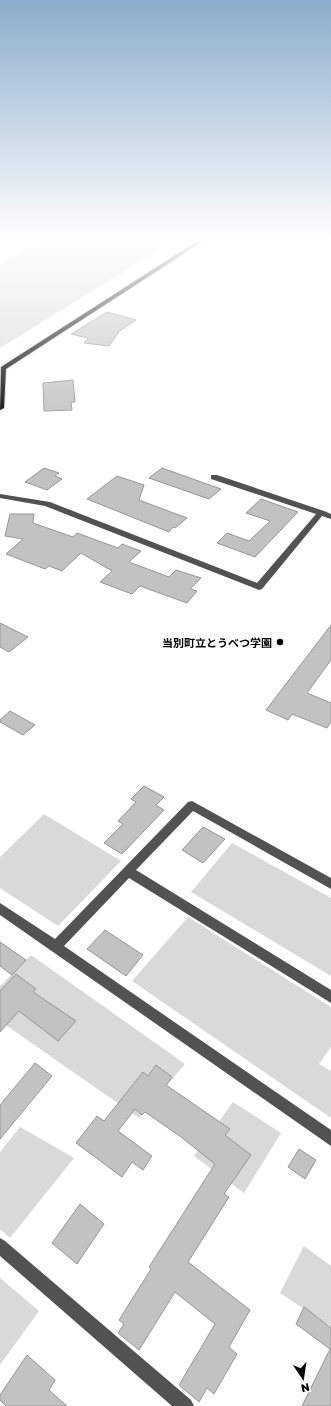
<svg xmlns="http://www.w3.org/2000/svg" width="331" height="1406" font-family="'Golos Text','Noto Sans JP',sans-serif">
<rect width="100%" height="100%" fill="#fff"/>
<path fill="#d9d9d9" d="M44,238H178L0,348V264Z
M44,814L121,861L58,926L0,888V857Z
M232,843L331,898V976L191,892Z
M188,917L331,1007V1047L319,1064L331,1071V1118L132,981Z
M31,955L185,1064L139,1118L0,1021V986Z
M233,1102L281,1133L244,1193L194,1156Z
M20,1127L74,1158L10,1238L0,1229V1152Z
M304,1246L331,1266V1327L280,1293Z
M0,1278L39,1311L0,1365Z"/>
<path fill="#c2c2c2" stroke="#969696" d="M107,312L136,320L118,332H119L109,346L84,343L88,338L71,334Z
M73,380L75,402H71L72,410L44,411L43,383Z
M44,468L59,473L55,476L62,479L47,490L25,482Z
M162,468L221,489L209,499L149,478Z
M117,476L144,485L139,500L187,518L175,528L173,527L169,532L87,499Z
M261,499L298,512L255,557L217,543L227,533L249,541L270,521L246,513Z
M10,514H34L33,523L73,537L77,533L118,548L122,544L141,551L129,562L169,577L176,570L201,578L190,589L197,591L187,603L140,586L132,594L100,582L112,571L81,553L62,571L49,566L45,569L6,554L23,539L5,536Z
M0,623L28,637L9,652L0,647Z
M331,625V660L307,693L331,703V722L327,728L292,714L288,720L266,710Z
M10,711L35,725L23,735L0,722V720Z
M144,786L164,797L156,805L164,810L122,854L104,843L123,824L118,821L136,802L131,799Z
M203,827L225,839L203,863L182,850Z
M105,930L143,955L126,976L87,949Z
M0,942L26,960L12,975L0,966Z
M16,974L36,989L33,992L76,1021L58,1041L19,1011L0,1032V991Z
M35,1063L52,1076L0,1139V1105Z
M156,1065L172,1077L166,1085L230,1129L225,1135L251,1155L224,1194L229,1197L188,1262L250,1310L229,1347L237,1354L214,1394L207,1388L199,1402L179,1385L215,1324L175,1292L139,1350L118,1333L124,1324L119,1320L151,1269L149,1267L215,1164L181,1137L145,1112L142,1115L135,1109L118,1131L152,1156L143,1170L132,1162L122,1177L76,1143L97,1116L104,1121L143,1072L148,1076Z
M299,1149L316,1160L305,1179L288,1167Z
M80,1204L104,1224L77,1264L52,1243Z
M304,1307L331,1328V1406H302L330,1349L296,1324Z
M27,1355L55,1380L49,1390L67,1406H6L0,1400V1395Z"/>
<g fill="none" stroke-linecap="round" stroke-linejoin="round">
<defs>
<path id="major" d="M202,238H208L6,369L4,408L0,410L1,367Z"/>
</defs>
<use href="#major" stroke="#dbdbdb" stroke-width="2"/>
<path fill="#525252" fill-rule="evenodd" d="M211,475H217L324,511L331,514V519L322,516L262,589L259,590L45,506L0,498V494L50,502L257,583L316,514L211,479Z
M192,801L331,878V889L193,811L136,870L331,990V1003L129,878L64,946L331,1130V1146L0,915V903L55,939L188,802Z
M0,1238L5,1241L191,1400L194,1406H172L0,1256Z"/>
<use href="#major" fill="#000" fill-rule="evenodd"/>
</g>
<linearGradient id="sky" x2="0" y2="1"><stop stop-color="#8baccb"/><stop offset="0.55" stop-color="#fff"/><stop offset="1" stop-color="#fff" stop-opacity="0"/></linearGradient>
<rect width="331" height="434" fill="url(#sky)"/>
<circle fill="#000" stroke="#fff" stroke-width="1.5" cx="280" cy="642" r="4"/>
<g text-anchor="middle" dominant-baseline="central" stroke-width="4" stroke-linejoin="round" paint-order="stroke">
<g font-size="11" font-weight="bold" fill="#000" stroke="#fff" text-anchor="end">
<text x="272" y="642">当別町立とうべつ学園</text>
</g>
</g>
<g transform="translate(303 1378) rotate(167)" stroke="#ffffff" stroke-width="3" paint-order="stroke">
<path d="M0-3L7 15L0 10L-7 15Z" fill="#000000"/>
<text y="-6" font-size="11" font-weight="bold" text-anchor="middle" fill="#000000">N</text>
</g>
</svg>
